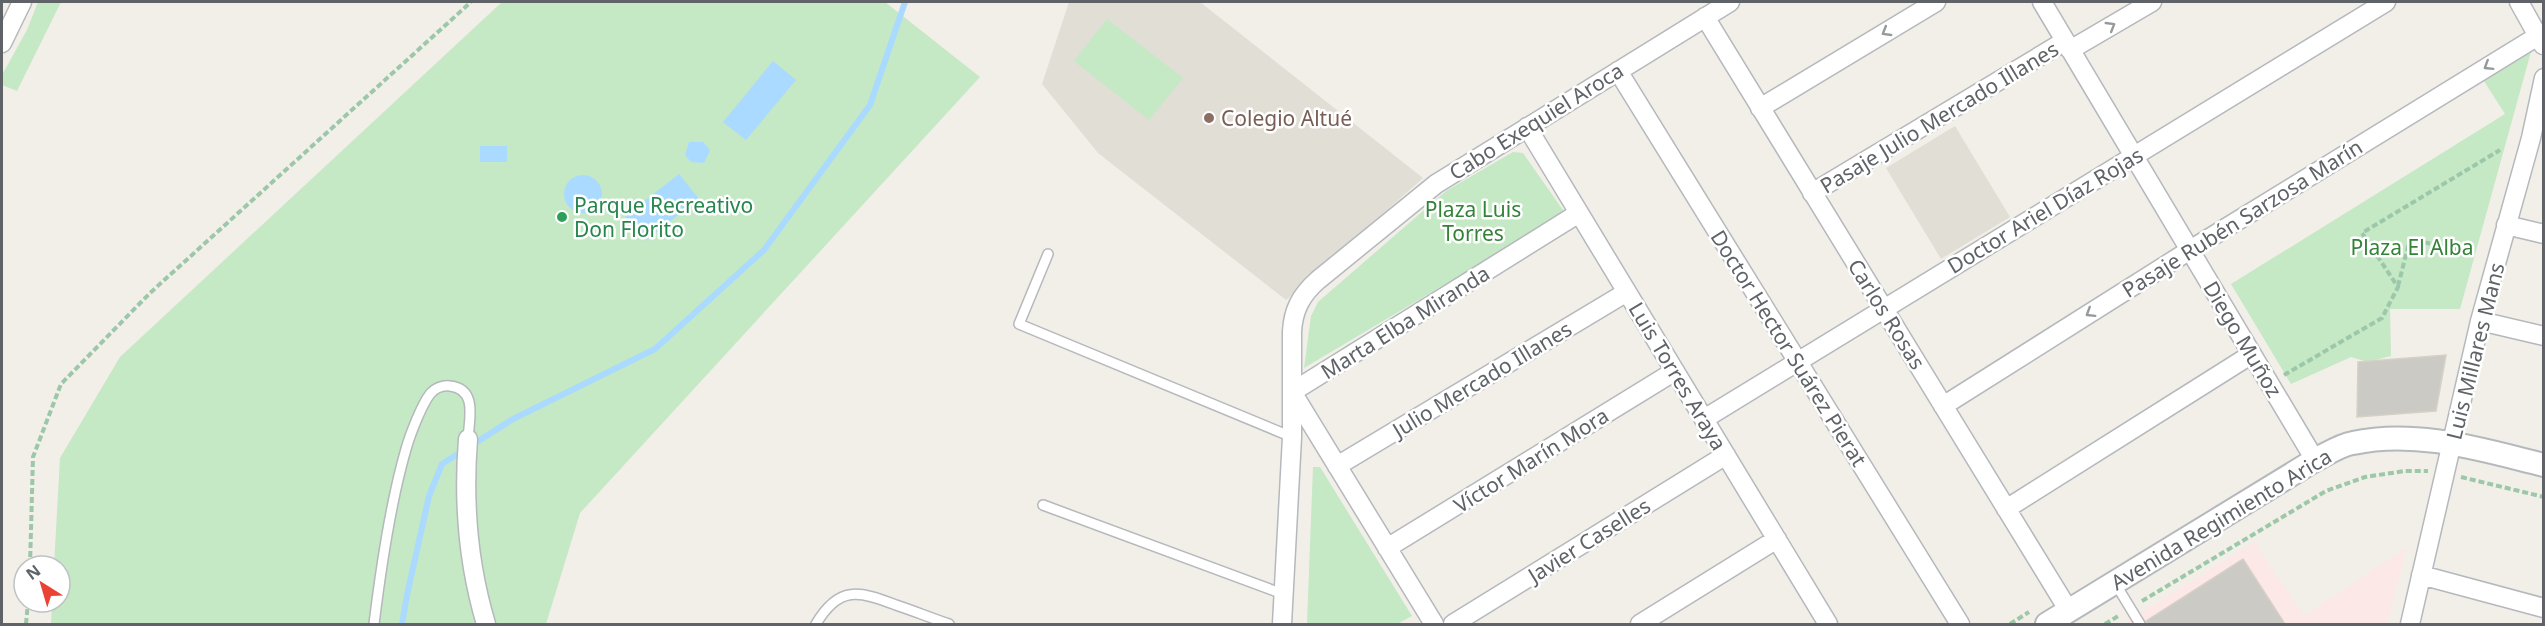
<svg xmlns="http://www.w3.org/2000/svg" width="2545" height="626" font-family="'Noto Sans',sans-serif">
<rect width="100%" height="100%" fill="#f1efe8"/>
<path fill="#e1ded6" d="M1069,2H1200L1423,178L1286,300L1098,153L1042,84Z
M1955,126L2010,217L1941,259L1886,168Z"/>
<path fill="#fce8e6" d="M2254,542L2304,616L2407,547L2387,624H2129L2127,621Z"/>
<path fill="#c5e8c5" d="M38,2H61L17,91L2,85V75L27,30Z
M502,2H885L980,77L580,513L546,624H51L52,602H60V566H54L60,458L120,357Z
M1107,19L1183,78L1149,120L1074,61Z
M2532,48L2460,309H2390L2391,356L2368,362L2351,357L2291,384L2231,284L2505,114L2482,78Z
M1513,152L1523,153L1565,213L1304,368L1311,316L1318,302L1446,191Z
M1313,467H1320L1412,616L1397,624H1307Z"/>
<path fill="#aadaff" d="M773,61L796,80L746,140L723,122Z
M689,142H703L710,150L704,163L691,162L685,155Z
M480,146H507V162H480Z
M679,174L699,199L645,241L625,216Z
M564 194a19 19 0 1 1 38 0a19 19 0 1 1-38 0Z"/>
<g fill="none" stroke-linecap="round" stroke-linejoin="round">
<path stroke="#aadaff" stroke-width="6" d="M402,624L407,595L429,496L442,464L513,419L655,349L764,250L870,105L905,2"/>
</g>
<path fill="#cccac5" stroke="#d6d1c6" stroke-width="1.5" d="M2446,355L2436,411L2357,417L2358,362Z
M2243,559L2285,624H2147L2146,621Z"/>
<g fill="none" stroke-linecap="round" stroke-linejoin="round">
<defs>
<path id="service" d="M1048,254L1019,324L1292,437
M1043,505L1283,594
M2115,583L2140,624
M374,624C381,567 390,504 406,449C410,435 421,406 430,394C435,388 443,385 450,386C478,389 469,420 468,439
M816,624C839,585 859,591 896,605C914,611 931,618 949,624"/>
<path id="minor" d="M2042,2L2315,460
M2519,2L2543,45
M1705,17L2069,611
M2,43L22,2
M2070,50L2152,2
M1618,71L1960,624
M1760,108L1936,2
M1527,127L1828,624
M1812,193L2065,41
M2506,225L2544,234
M2480,321L2544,336
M1943,406L2190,250L2538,36L2544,35
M1704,419L2386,2
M468,439C463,502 468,564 486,624
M1337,466L1627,292
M2006,509L2252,354
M1387,548L1675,371
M2421,575L2544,608
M1282,624L1292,437V332C1293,310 1301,295 1318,280L1436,184L1730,2
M1434,624L1292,392L1579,213
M1453,624L1726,455
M1640,624L1777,539
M2410,624L2480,321L2531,138L2544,78"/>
<path id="tertiary" d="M2047,624L2315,460C2327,454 2340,445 2353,443C2417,429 2482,450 2544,465"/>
</defs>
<use href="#service" stroke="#b5b8bc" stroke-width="12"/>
<use href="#minor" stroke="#b5b8bc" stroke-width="21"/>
<use href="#tertiary" stroke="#b5b8bc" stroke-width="26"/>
<path stroke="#9cc7a9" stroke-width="4" stroke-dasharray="6 3" stroke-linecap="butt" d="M2398,286L2410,239L2467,252
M2284,375L2382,318L2398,287L2362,233L2500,150
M2461,477L2544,497
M30,566L33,457L61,384L150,293L471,2
M2142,601L2326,491L2365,477L2405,471H2428
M26,624L28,602
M2010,624L2029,612
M2105,624L2120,615"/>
<use href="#service" stroke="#fff" stroke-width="9"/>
<use href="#minor" stroke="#fff" stroke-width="18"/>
<use href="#tertiary" stroke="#fff" stroke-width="22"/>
</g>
<defs><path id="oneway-chevron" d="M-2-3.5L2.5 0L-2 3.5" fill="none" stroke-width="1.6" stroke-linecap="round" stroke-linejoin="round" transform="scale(1.5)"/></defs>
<g stroke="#979a9d">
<use href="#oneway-chevron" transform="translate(2111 26) rotate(-31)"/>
<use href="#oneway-chevron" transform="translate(1886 32) rotate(149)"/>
<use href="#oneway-chevron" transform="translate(2488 66) rotate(148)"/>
<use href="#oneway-chevron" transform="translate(2090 313) rotate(148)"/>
</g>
<circle fill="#8d6e63" stroke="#fff" stroke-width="2" cx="1209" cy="118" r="6"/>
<circle fill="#2e9e5b" stroke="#fff" stroke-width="2" cx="562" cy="217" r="6"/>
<g text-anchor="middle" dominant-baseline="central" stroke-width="5" stroke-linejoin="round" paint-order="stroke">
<g font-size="21" fill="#5f6368" stroke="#fff">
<text transform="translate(1939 117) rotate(-31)">Pasaje Julio Mercado Illanes</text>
<text transform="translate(1536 121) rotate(-32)">Cabo Exequiel Aroca</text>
<text transform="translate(2045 210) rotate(-31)">Doctor Ariel Díaz Rojas</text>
<text transform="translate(2242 218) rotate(-32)">Pasaje Rubén Sarzosa Marín</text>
<text transform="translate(1887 314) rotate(58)">Carlos Rosas</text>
<text transform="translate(1405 322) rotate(-32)">Marta Elba Miranda</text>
<text transform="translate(2243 339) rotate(59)">Diego Muñoz</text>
<text transform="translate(1789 348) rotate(58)">Doctor Hector Suárez Pierat</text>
<text transform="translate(2475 351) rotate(-76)">Luis Millares Mans</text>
<text transform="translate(1678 376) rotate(59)">Luis Torres Araya</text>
<text transform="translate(1482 379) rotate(-31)">Julio Mercado Illanes</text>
<text transform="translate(1531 460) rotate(-32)">Víctor Marín Mora</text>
<text transform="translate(2221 519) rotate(-31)">Avenida Regimiento Arica</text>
<text transform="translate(1589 540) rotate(-32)">Javier Caselles</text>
</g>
<g font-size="21" fill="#785e54" stroke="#fff" text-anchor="start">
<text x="1221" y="118">Colegio Altué</text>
</g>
<g font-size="21" fill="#27864d" stroke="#fff" text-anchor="start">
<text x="574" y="205">Parque Recreativo<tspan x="574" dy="24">Don Florito</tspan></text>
</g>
<g font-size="21" fill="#348238" stroke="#fff">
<text x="1473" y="209">Plaza Luis<tspan x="1473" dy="24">Torres</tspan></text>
<text x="2412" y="247">Plaza El Alba</text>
</g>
</g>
<rect width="2545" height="626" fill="none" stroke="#5f6368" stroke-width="6"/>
<g transform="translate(42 584) rotate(323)"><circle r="28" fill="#ffffff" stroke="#bfc1c3" stroke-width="1.5"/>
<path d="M0-4.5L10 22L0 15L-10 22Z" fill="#ea4335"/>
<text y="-9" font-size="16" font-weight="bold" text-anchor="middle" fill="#5f6368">N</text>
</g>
</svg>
